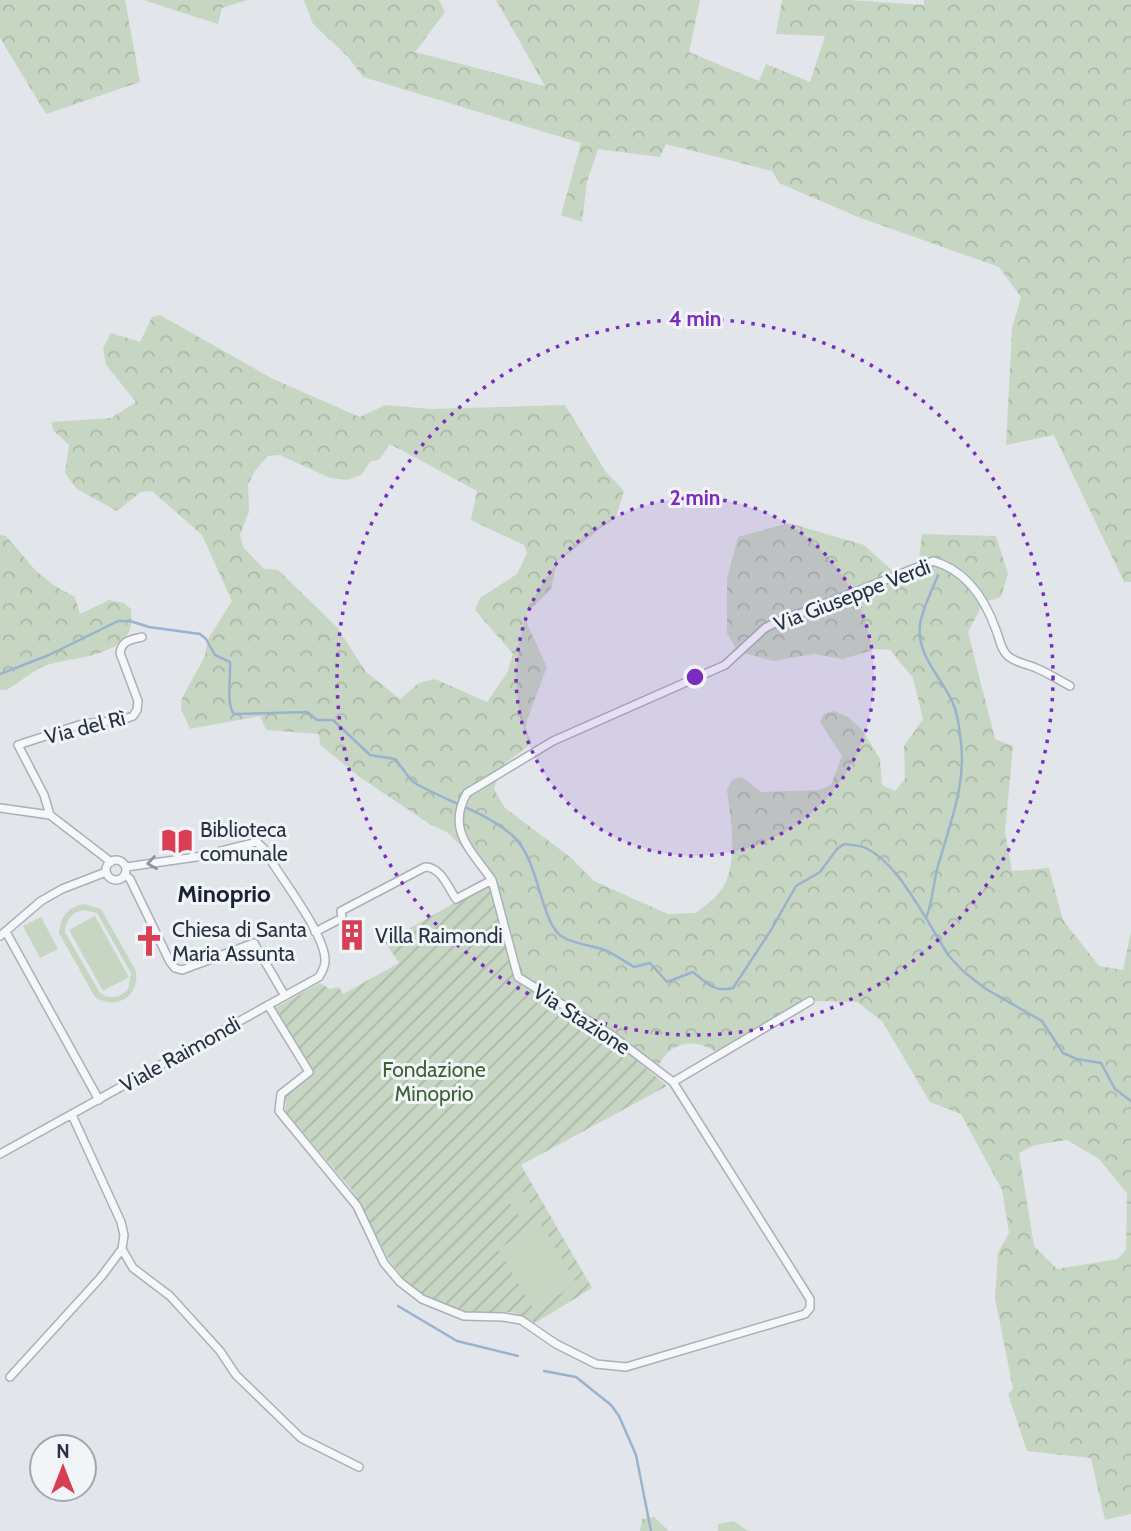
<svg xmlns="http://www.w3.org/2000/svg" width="1131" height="1531" font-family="Cabin,sans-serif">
<defs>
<pattern id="forest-crowns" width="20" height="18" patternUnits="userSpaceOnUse" patternTransform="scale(1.75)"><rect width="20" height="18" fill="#c7d6c2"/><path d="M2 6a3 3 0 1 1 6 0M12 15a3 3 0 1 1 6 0" fill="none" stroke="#abb8a8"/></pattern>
<pattern id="garden-furrows" width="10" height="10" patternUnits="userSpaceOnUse" patternTransform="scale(1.75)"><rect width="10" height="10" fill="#c7d6c2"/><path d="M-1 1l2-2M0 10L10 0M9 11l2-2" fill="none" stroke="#abb8a8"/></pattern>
</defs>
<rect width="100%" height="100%" fill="#e2e6eb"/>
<path fill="url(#forest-crowns)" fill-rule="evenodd" d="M0,0H125L140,82L46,114L0,38Z
M143,0H247L222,8L218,24Z
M304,0H439L445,12L415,52L545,86L496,0H700L689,52L759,81L766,64L810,82L825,36L776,34L782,0H849L924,5V0H1131V582H1124L1054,435L1006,445L1012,328L1021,297L999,267L858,217L779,183L772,171L666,144L660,157L598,149L587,182L582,222L561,215L581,143L363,77L348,57L313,24Z
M160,315L273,379L360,417L385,405L431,409L565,405L606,472L624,491L616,517L557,562L551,589L527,613V624L547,667L527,720L526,730L532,743L502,766L494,789L505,808L569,856L594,881L668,914L696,913C704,906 715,899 721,890C739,865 731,819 727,790L733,779L742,777L761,792L819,790L831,785L842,756L820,722L824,714L834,711L848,717L863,731L880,759L882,785L895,791L905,779L904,746L923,719L913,678L890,650L876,649L843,659L814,654L773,661L737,651L727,633V579L738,537L789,523L864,545L896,574L918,566L922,534L996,536L1008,574L1001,597L984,602L968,632L995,739L1013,746L1005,832L1012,871L1049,868L1063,920L1099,966L1123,970L1131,931V1514L1105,1520L1091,1458L1027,1451L1008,1394L1013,1389L995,1298L998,1253L1009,1233L1002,1190L961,1114L930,1102L882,1021L857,1002L810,1001L717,1053C695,1037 671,1041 658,1066L519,977L488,873L448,833L428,823L361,778L320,745L319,734L266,730L260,716L190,729L181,709L182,698L205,656L208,639L232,601L202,535L152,491L141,492L117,511L77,489L65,473L69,445L53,430L52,422L111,418L136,402L106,365L103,348L111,333L140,342L152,317ZM390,444L477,491L471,520L524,545L527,553L517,574L480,598L475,610L513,654L507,673L487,702L435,679L419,683L400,699L366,672L337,627L278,570L264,569L243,547L240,535L249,511L248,484L255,471L268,456L280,455L330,478L347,480L361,475L371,461L379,460ZM1067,1140L1099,1159L1127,1193L1126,1250L1117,1259L1057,1269L1034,1246L1019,1153L1035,1145Z
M0,535L6,536L36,571L55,586L75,597L80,614L109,600L124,603L131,609C131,614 132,620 131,625C125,658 68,657 44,666C31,672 19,683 6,690H0Z
M654,1517L669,1531H640L642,1519Z
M734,1521L748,1531H718V1524Z"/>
<path fill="url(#garden-furrows)" d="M490,883L517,978L616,1042L667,1086L521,1165L592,1288L535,1323L512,1312L476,1314L457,1310L430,1300L409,1285L389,1260L352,1190L285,1111L286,1104L283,1097L313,1073L273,1009L320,983L330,989L339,987L343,994L399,963L385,942Z"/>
<path fill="#c7d6c2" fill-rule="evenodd" d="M84,904L101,909L136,971C140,996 116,1011 95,997L59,933C60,917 68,907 84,904ZM84,910L97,913L131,973L128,989C120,998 110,1000 100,993L65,932C65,920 72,912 84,910Z
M95,916L129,977L103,991L69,930Z
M41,917L58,949L40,958L23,926Z
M519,1185L536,1212L522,1221L504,1194Z
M541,1224L577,1284L534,1310L498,1249Z"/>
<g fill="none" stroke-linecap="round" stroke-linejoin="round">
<path stroke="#9ab2ce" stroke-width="2.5" d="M0,674L49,655L118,621H130L149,627L200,634L206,639L215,655L230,662C231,676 226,705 234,714L307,712L317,720H333L370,755L395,759C402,766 407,778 415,783C447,802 485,811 513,836C540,861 540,921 561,936C573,944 589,945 602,949C613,953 624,961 634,967L650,963L667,982L693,972C707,983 715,993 733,988L771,930L796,886L820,872L837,849L844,844C851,845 860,845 866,848C893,862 910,893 926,918C933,901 933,884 938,866C950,823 968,781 960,735C959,725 957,713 953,703C942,678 916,655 920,625C922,609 932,591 938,575
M926,918L948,955L964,972L986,989L1042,1021L1063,1053L1077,1059L1101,1063L1115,1089L1131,1101
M398,1306L457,1341L518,1356
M544,1371L576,1377L611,1405L619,1416L636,1455L651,1531"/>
<defs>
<path id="street" d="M0,808L50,815L111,862
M50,815L44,795L18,745L82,724L122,720L133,716L137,710L138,701L120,653C122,640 131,640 142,637
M106 870a10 10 0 1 1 20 0a10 10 0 1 1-20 0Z
M125,875L130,879L170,962L175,968L182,970L254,943L285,996
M492,880C471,850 446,830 467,793L553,741L725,665L765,628L779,621L815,608L933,561C966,570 985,599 996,630C1000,639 1000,648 1007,655C1013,662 1027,664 1036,668C1048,673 1059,680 1070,686
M6,932L99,1100
M0,936L41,901L62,889L106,872
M268,1005L309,1072L281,1094L279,1111L357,1206L384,1263L400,1282L422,1299L464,1316L503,1317L521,1320L556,1344L596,1364L626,1367L805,1314L810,1308V1299L673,1082L610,1034L518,977L492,880L456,899C448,887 441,867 425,867L341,911L342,918L315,932
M673,1082L810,1001
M0,1154L319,977C322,972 325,966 325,961C326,934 278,875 264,849L257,842L196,857L126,867
M122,1249L133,1268L170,1296L220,1351L236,1375L301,1438L359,1467
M10,1377L101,1277L122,1249L124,1235L121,1222L72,1115"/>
</defs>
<use href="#street" stroke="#aab0b9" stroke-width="10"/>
<use href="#street" stroke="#f5f7f9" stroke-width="7"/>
</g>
<defs><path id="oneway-chevron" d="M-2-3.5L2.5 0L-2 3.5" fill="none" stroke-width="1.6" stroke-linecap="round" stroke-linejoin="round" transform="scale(1.75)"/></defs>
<use stroke="#8e949f" href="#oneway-chevron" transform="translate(152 863) rotate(171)"/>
<circle cx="695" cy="677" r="179" fill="#7b2cbf" fill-opacity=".12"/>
<g fill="none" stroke="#7b2cbf" stroke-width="3.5" stroke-dasharray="3.5 7">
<circle cx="695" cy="677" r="179"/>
<circle cx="695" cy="677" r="358"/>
</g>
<defs>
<symbol id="library-bare" viewBox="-9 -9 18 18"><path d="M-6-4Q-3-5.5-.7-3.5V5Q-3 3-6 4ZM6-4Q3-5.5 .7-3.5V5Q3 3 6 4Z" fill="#da3e52" stroke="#f2f5f8" stroke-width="2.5" paint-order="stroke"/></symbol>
<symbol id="building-bare" viewBox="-9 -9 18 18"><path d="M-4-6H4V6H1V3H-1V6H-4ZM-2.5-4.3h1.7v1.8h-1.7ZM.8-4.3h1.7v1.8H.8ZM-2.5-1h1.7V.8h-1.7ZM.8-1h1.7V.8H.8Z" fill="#da3e52" stroke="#f2f5f8" stroke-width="2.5" paint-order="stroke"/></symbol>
<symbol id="church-bare" viewBox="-9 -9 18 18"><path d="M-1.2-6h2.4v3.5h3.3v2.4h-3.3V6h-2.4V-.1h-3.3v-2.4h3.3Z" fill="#da3e52" stroke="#f2f5f8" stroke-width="2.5" paint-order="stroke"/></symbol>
</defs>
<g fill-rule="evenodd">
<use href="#library-bare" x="155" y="819" width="44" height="44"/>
<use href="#building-bare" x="330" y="913" width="44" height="44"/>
<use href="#church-bare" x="127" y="919" width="44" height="44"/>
</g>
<g text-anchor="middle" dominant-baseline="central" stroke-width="6" stroke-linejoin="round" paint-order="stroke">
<g font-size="21" fill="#283245" stroke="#f2f5f8">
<text transform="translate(852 595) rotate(-21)">Via Giuseppe Verdi</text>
<text transform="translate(85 727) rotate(-14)">Via del Rì</text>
<text transform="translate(582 1019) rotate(33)">Via Stazione</text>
<text transform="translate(180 1054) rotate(-29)">Viale Raimondi</text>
</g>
<g font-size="21" fill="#283245" stroke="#f2f5f8" text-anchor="start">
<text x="200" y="829">Biblioteca<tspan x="200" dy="24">comunale</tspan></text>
<text x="172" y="929">Chiesa di Santa<tspan x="172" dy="24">Maria Assunta</tspan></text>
<text x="375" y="935">Villa Raimondi</text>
</g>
<g font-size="21" fill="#3c6234" stroke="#f2f5f8">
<text x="434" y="1069">Fondazione<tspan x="434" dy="24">Minoprio</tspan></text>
</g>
<g font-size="24" font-weight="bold" fill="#1a2336" stroke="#f2f5f8">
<text x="224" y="893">Minoprio</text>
</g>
</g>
<circle cx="695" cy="677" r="10" fill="#7b2cbf" stroke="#f2f5f8" stroke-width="3.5"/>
<g font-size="21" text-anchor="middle" font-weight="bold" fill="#7b2cbf" stroke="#f2f5f8" stroke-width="6" stroke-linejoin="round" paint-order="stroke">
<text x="695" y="326">4 min</text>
<text x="695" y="505">2 min</text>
</g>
<g transform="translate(63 1468)"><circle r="33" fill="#f2f5f8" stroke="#a1a7b0" stroke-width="2"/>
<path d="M0-5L12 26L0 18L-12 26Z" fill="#da3e52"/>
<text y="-10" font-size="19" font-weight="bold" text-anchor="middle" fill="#283245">N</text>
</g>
</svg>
